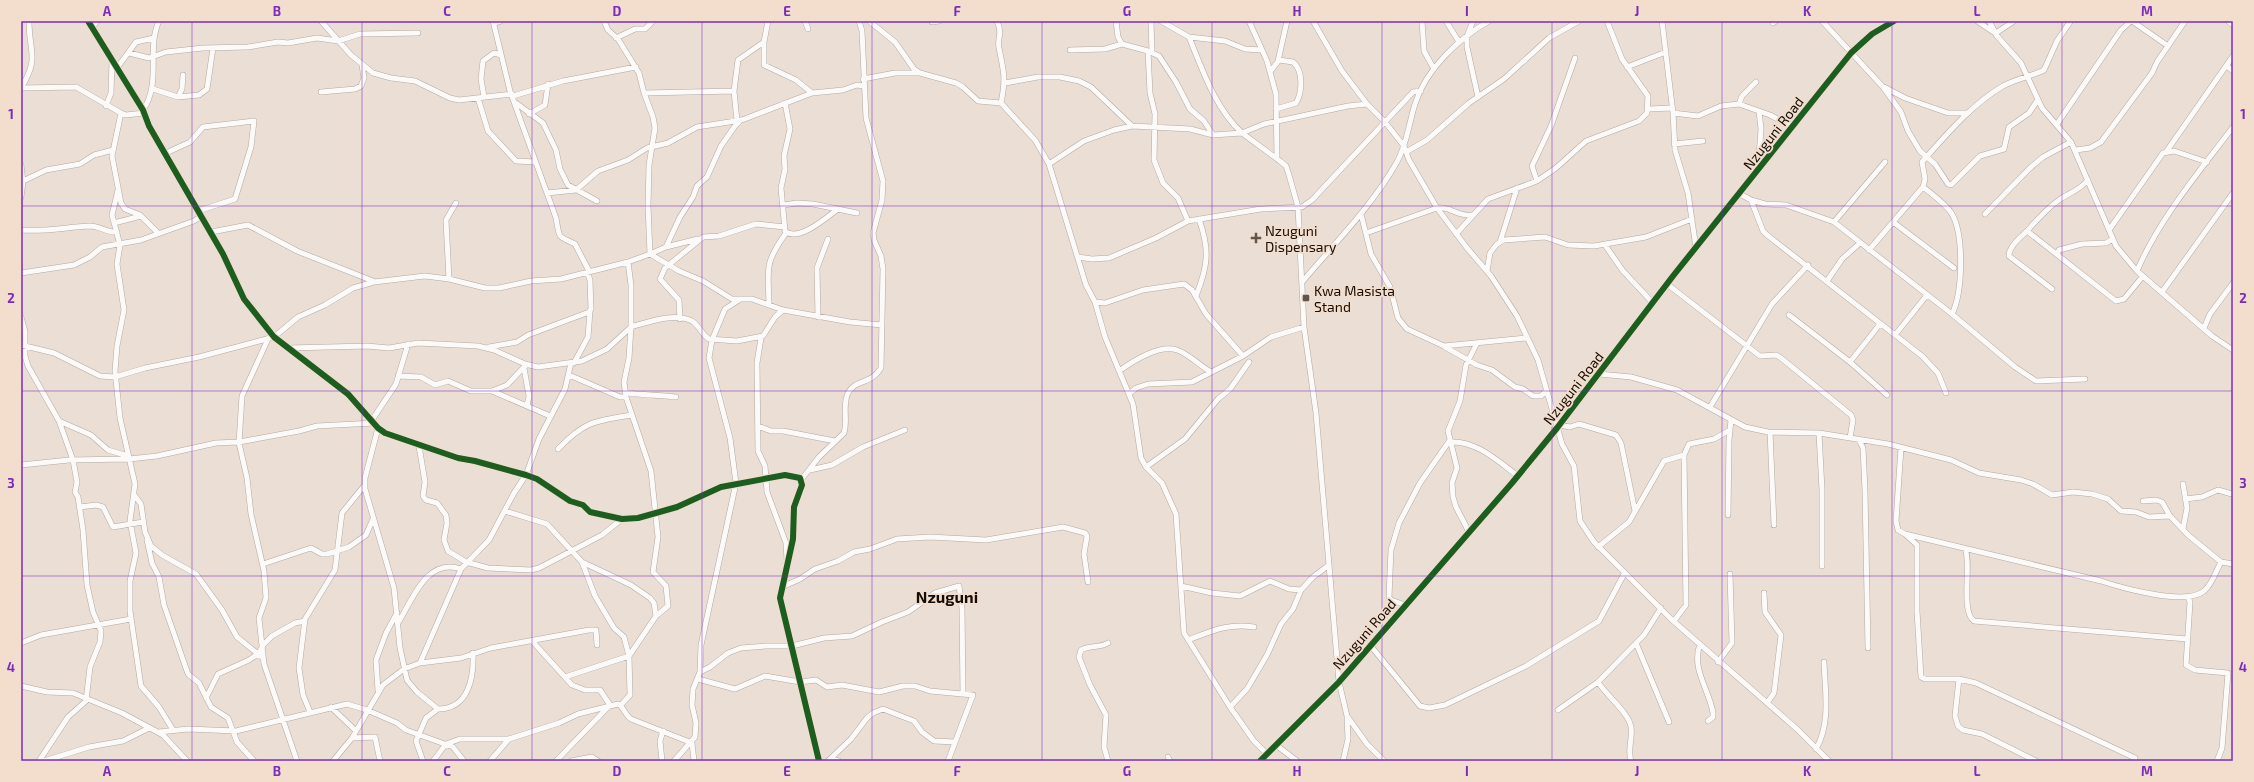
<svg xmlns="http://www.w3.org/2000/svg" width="2254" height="782" font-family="'Exo 2',sans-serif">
<rect width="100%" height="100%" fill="#eaded5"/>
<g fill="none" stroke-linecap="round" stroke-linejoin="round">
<defs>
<path id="minor" d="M88,21L143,110L149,126L223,254L244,299L274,337L348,394L378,428L385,433L458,458L475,461L526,475L537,479L570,501L583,505L590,512L622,519L638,518L677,507L721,487L785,475L800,478L802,485L794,507L793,539L780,598L819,761
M321,21L351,55L373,73L391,78L415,81L450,98L459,100L512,94
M493,21L510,91L556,218C560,240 557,235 575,244L589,271
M604,21L608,30L618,39L639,73L644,93L653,117L655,128L649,165L648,206L650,254
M768,21L764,42V65L796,80L812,93
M805,21L808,29
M869,21L895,42L914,69L920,73L956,83L963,87L978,101L1001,103L1035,140L1049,164L1086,285L1095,302L1105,337L1133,404L1141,458L1146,467L1162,483L1176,514L1184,633L1230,707L1254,741L1267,754
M997,21C1003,35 997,37 999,48C1004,72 1006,79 1001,103
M1116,21L1118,37L1122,44L1148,51L1159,56L1176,82L1190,109L1204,121L1213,135L1242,133L1280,161L1286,166L1289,175L1298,207L1304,327L1316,413L1339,682L1347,716L1367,744L1384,761
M1151,21L1152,52
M1161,21L1189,37L1225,41L1245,49L1261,50
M1249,21L1267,61L1276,94L1277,158
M1313,21L1342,71L1367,104L1385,122L1404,146L1409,160L1437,208L1467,248L1491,276L1517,316L1538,360L1562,444L1574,466L1580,521L1594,542L1671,619L1797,729L1829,761
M1422,21L1424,51L1434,69
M1446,21L1459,42
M1473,21L1467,36V47L1478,97
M1662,21L1673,113L1675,150L1688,193L1696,248
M1822,21L1883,87L1901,112L1908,131L1920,151L1935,164L1948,184L1951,185L1980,156L2004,149L2009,127L2029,113L2037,101
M1977,21L1995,33
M1989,21L1997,36L2021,63L2042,108L2071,142L2116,246L2137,271L2212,336L2233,350
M2132,21L2168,46
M2228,21L2233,25
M932,22L939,21
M494,23L501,21
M1773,23L1776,21
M92,28L97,21
M1996,33L2014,21
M1189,37C1203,71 1215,108 1242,133L1264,124L1348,106L1367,104
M616,38L635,29H645L653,21
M1070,50L1105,49L1122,44
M1148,51L1150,93L1155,114L1154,160L1163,183L1178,198L1188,221
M129,53L149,58L166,52L203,48L248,47L278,42L288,43L317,38L338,41L360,34L418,33
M1278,61L1287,21
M2227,66L2233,71
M1627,67L1666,52
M117,68L136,42L154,38
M1270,72L1279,60L1293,62C1304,71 1302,93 1296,103L1276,109
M863,79L895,73H920
M1005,83L1038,77H1060L1079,81L1091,87L1132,126
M1884,87L1905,98L1948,113H1968
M21,88L76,87L121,113L126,115L144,113
M21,88C40,57 29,53 29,21
M153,89L178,97L182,89L183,75
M321,92L355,89L361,86L364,78L362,65
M644,93L734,91
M513,96L563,81L636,67
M178,97L199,95L207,89L213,48
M484,97L481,79L483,61L494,53L501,55
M478,98L488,131L516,161L535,162
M516,103L543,123L556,150L560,169L568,185L597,201
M785,103L790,129L784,156L785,169L781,188L785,231C798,243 827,217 838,209
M1739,104L1742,96L1756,82
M106,106L111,93L112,61
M1648,109L1672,108
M143,110C162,82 146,49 159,21
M121,113L112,156L121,203L125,209L140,215L158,233
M1673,113L1698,116L1721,106L1739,104L1770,115L1792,127
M529,114L545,105L548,84
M737,121L734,91L738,60L764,42
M2057,124L2121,30L2131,21
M1674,144L1703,141
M2076,150L2090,148L2101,142L2152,73L2157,62L2185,21
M1406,152L1427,140L1469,103L1504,79L1549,38L1579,21
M2166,152L2233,56
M166,153L190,142L203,127L254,121L251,147L235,199L198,211
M1049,164L1084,141L1114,130L1132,126L1190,129L1213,135
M21,165L23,182L21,197
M1758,171L1761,129L1759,111
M2088,180C2080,190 2069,193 2059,200C2047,208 2037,220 2027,231L2116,301L2124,299L2143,276
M23,181L46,170L80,164L94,155L113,150
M1537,181L1532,166L1551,126L1575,58
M1923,187C1932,194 1947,205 1952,214C1964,235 1963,292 1952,314
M118,190L112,215L120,245L117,264L124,310L117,346L115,371L120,418L135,484L130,521L136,553L130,581V611L141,686L159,707L173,730
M547,193L576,190L598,171L628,160L647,148L668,143L697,127L742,120L812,93L843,90L857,85L863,86
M1740,194L1751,200L1765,204L1786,205L1834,222L1952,314L2015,367L2036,381L2085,379
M1751,200L1763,231L1767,235L1922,356L1938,373L1946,393
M784,205L797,203L813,204L857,213
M1361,214L1371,254L1390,287L1398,318L1407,329L1444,346L1527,338
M1985,214L2030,168L2043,157L2071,142
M1834,222L1885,162
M1893,222L1954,268
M114,223L141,216
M21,230C44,232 67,227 90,226C99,226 108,233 117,232
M2109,230L2163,153L2174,151L2207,162
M2027,231C2021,237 2009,246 2009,256L2052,289
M211,232L248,225L297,251L373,281
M1366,233L1437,208C1451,206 1456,217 1472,215
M1456,234L1488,199L1537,181L1556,168L1586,141L1639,121L1647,113L1648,96L1622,59L1607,21
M1500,242L1517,188
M1605,245L1623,271L1653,303
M666,247L698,239
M1869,250L1923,187L1925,179L1922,162C1946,135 1972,104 2003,86C2016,79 2032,76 2044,70L2057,41L2070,22
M650,254L666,247L680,217L693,197L697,186L707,177L721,146L735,126L741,120
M2057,254L2059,250L2082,244L2106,243L2113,239
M1078,257L1092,259L1109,258L1156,238L1188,221L1261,209L1302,207L1312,200L1413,92L1421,91
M1487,271L1490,253L1497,244L1504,240L1545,237L1568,245L1594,246L1646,237L1692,219
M2137,271C2159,219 2199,172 2233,127
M21,273L74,265L90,257L102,247L141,240L194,221L200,217
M449,279L446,220L456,203
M1303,281C1335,243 1372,206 1397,162C1407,144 1409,123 1415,104C1426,69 1458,39 1489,21
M1827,281L1842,259L1860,243
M1667,284L1760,356L1776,355L1781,358L1851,415L1853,420L1850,438
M2162,292L2233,193
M1196,296C1208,266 1210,250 1199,219
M1095,302L1105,303L1143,290L1184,284L1192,290L1206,314L1243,356
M769,304C768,268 764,264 786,233
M1789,315L1850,362L1887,395
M21,317L25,332V356L28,366L59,421L73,460L77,482L75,492L78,497L83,530L87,585L93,612L101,631L100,642L90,667L86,701L68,717L39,761
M818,317L817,268L828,239
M680,319L679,300L660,279L665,268L703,237L719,236L756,224L785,227
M2204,328L2210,314L2233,283
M1895,335L1927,295
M761,338L757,363L758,451L765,466L767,492L786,543L787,560
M268,339L242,396L239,443L247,478L251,514L264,571L266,598L259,618L264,664L297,761
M21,345L54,353L100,376L115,377L145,368L199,357L274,337L298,317L325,305L353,288L374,282L425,276L449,279L485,288H499L531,281L561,279L628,262L650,254L679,271L703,281L732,299H752L783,310L850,322L882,325
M489,347L517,342L528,335L589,312L591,309L590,280L587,272
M1445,347L1477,365L1492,370L1515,387L1523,389L1533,396H1541L1546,391
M289,348L367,346L389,348L418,343L478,346L494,350L525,364L538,367L582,361L607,349L631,327V285L628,262
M1850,362L1880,324
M574,363L588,337L590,311
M524,368L529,396L527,406
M1119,371C1133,361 1160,344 1177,350C1189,354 1200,366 1211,372
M1599,374L1631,377L1677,390L1745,427L1768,432L1819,433L1888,444L1951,460L1979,473L2021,480L2033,484L2052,495L2073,492L2092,494L2108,499L2121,511L2136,512L2149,517L2170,516
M569,375L620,397H626
M398,376L421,377L435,385L448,381L471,391H492L550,416
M492,391L507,385L526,365
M625,392C630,395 666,395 676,397
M1129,394L1136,388L1148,384L1192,382L1243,356L1271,337L1304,327
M1710,407L1772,304L1808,265
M372,420L396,384L408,344
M59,421L91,435L108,450L128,456
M1560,425L1570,427L1579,424L1616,435L1621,443L1635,511
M758,426L771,431H783L835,441
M378,428L365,478V489L394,588L400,648L407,680L417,692L438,709C469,709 474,677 473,653
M1770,432L1774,525
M1819,433L1822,490V566
M1859,440L1863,448L1865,491L1868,648
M1450,442C1476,440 1499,462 1518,476
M419,446L425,482L423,496L426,500L437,503L446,515L447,523L444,540L448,551L466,562L488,568L531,570L539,568L602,535L622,519
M1901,448L1896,521L1898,530L1905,534L2101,581C2122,588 2186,606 2204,591C2212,585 2216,571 2221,562
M558,449C585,421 595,421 632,415
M21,465L69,460L129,459L157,456L216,443L239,442L299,431L317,426L374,423
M1146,467L1185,439L1218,399L1230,389L1249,362
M810,470L832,465L863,447L905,430
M801,480L819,457L844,433C848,420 842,405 848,393C855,379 871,385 881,368L883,269L881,256L874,240L873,233L882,200L883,181L866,118L862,31L859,21
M135,496L141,504L145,532L151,546L162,555L196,574L222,610L237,637L263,658
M2185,499L2202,497L2218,490L2232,494
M2143,501L2156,500L2162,502L2170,516L2188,535L2221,562L2233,564
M80,507L96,505L103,507L113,527L143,522
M505,511L547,524L582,562L631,585L650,598L654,603L656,616
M1728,515L1729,440L1731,420
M2183,529L2187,508L2183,484
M1469,532L1456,507L1453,497L1452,483L1457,468L1448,431L1460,401L1466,365L1477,343
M1905,534L1917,545V611L1921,677L1925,679H1959L1976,683L2135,758
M147,540L152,563L159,577L164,605L188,674L199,683L211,707L228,718L237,742L254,761
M1598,547L1629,522L1664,461L1684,455L1689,444L1714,439L1730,430
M1965,548C1972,563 1960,611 1974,621L2187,639
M263,564L311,548L322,554H327L349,547L366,535L373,519
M1181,586L1212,593L1240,596L1270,581L1289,589L1301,590
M782,587L800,579L815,569L838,561L854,552L870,549L897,539L930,537L986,540L1063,527L1085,533L1087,536L1084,554L1088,582
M1764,593L1765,612L1781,635L1774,693L1767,703
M2188,597L2190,602L2186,665L2195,670L2228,673L2222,748L2217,761
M1405,605L1391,600L1389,597L1391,550L1399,523L1420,483L1450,440
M1674,621L1686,605L1684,455
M398,623C412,601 426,557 461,569
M1188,640C1212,631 1228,623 1254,627
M533,642L572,685L585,690H600L610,705L556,761
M21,643L41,635L131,619
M1108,643C1100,648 1090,645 1081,650L1079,657L1090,685L1106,715L1104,747L1108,761
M1636,643L1669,722
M1700,644C1691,669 1709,689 1713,713V717L1708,721
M1370,645L1420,706L1429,708L1445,705L1526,666L1599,621L1624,574
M1718,662L1732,643L1730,574
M420,663L461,658L491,648L589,630H596L597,645
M700,672L710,667L728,653L741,648L766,646H792L824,638L852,636L882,622L908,612L935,593L959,586L962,608L963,694
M565,677L629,656L624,637L614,628L595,596L582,562
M698,679L735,689L765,676L800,682L816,680L827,687L842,685L879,692L903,686H915L930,691L973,695L948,761
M1959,679L1955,716L1958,726L1963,730L1982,734L2036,761
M21,686L47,692L73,693L122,713L163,735L187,761
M378,691L376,660L386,633L397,613
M206,698L218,674L249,660L258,654L264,644L272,636L295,623L305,621
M621,705L630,695L629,656L656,616L668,606L666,586L653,572L658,537L651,471L626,397L624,382L629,358L631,327C648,322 675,312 692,321C699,325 702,335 709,339L737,341L763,336L775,317L783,310
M331,707L356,731
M1230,707L1247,689L1267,655L1281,624L1293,609L1301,590L1313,577L1329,565
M1558,710L1598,682
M310,712L303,695L299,668L305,619L335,570L342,513L364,486
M159,732L188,729L236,731L347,704L367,710L397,723L406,730L453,747L464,761
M352,738L375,737L380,761
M1276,745L1297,761
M1816,749C1831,723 1825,691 1824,662
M1168,757L1170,761
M831,758L839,761
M44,761L89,747L123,741L149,728
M333,761L352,738L383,685L404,669L420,663L461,569L489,540L514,493L526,475L539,439L565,389L571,363
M423,761L416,741L426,718L438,709
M433,761L446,744L460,739H509L559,723L578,714L618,704C624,707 625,715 631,719L692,743L694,761
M490,761L509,739
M571,761L592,757L598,761
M662,761L660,741L663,731
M674,761L695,737L696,723L692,705L693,689L700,672L701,645L736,483L730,438L709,358L712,340L725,309L739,300
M828,761L851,739L867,718L873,713L883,709L914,721L922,732L934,741L955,742
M1260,761L1339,682L1512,483L1557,428L1673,276L1851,53L1872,34L1894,21
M1343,761L1348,739L1347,717
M1631,761C1627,749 1633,739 1631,727C1629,713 1606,695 1598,682L1644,635L1661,608"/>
</defs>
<use href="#minor" stroke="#b2a9a2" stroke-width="6"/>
<use href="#minor" stroke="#fcfaf9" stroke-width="5"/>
<defs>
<path id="cycleway" d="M88,21L143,110L149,126L223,254L244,299L274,337L348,394L378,428L385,433L458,458L475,461L526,475L537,479L570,501L583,505L590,512L622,519L638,518L677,507L721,487L785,475L800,478L802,485L794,507L793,539L780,598L819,761
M1260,761L1339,682L1512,483L1557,428L1673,276L1851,53L1872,34L1894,21"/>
</defs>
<use href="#cycleway" stroke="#f3ddcc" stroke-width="8"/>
<use href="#cycleway" stroke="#1b5e20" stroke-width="6"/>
</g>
<path fill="none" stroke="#7b2cbf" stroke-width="1" stroke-opacity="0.55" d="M192,21V761M362,21V761M532,21V761M702,21V761M872,21V761M1042,21V761M1212,21V761M1382,21V761M1552,21V761M1722,21V761M1892,21V761M2062,21V761M21,206H2233M21,391H2233M21,576H2233"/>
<g fill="#5e564f" stroke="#f3ddcc" stroke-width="1.5">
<path d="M1254 232h4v4h4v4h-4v4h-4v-4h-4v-4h4z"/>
<rect x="1302" y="294" width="8" height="8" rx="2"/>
</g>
<g text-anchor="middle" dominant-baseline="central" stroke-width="3.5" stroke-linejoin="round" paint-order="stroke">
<g font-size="14" fill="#130c07" stroke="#f3ddcc">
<text transform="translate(1773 133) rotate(-52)">Nzuguni Road</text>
<text transform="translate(1573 388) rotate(-52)">Nzuguni Road</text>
<text transform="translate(1364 634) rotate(-49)">Nzuguni Road</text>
</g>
<g font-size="14" fill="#130c07" stroke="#f3ddcc" text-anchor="start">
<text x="1265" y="230">Nzuguni<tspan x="1265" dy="16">Dispensary</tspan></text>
<text x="1314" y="290">Kwa Masista<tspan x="1314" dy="16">Stand</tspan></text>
</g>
<g font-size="16" font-weight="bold" fill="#130c07" stroke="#f3ddcc">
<text x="947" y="596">Nzuguni</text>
</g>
</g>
<rect width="2254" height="782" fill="none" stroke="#f3ddcc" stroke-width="44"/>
<rect x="22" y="22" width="2210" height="738" fill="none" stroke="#7b2cbf" stroke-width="1.5"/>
<g font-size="13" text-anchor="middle" font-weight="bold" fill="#7b2cbf">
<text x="107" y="16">A</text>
<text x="277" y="16">B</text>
<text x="447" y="16">C</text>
<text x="617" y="16">D</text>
<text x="787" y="16">E</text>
<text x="957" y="16">F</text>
<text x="1127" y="16">G</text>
<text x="1297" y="16">H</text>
<text x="1467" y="16">I</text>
<text x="1637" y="16">J</text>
<text x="1807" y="16">K</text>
<text x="1977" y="16">L</text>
<text x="2147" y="16">M</text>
<text x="11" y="119">1</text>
<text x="2243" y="119">1</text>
<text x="11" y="303">2</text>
<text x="2243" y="303">2</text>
<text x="11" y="488">3</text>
<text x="2243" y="488">3</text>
<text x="11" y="672">4</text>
<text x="2243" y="672">4</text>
<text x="107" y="776">A</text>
<text x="277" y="776">B</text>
<text x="447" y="776">C</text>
<text x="617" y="776">D</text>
<text x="787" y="776">E</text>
<text x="957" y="776">F</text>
<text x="1127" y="776">G</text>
<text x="1297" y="776">H</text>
<text x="1467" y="776">I</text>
<text x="1637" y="776">J</text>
<text x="1807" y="776">K</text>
<text x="1977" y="776">L</text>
<text x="2147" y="776">M</text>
</g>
</svg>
